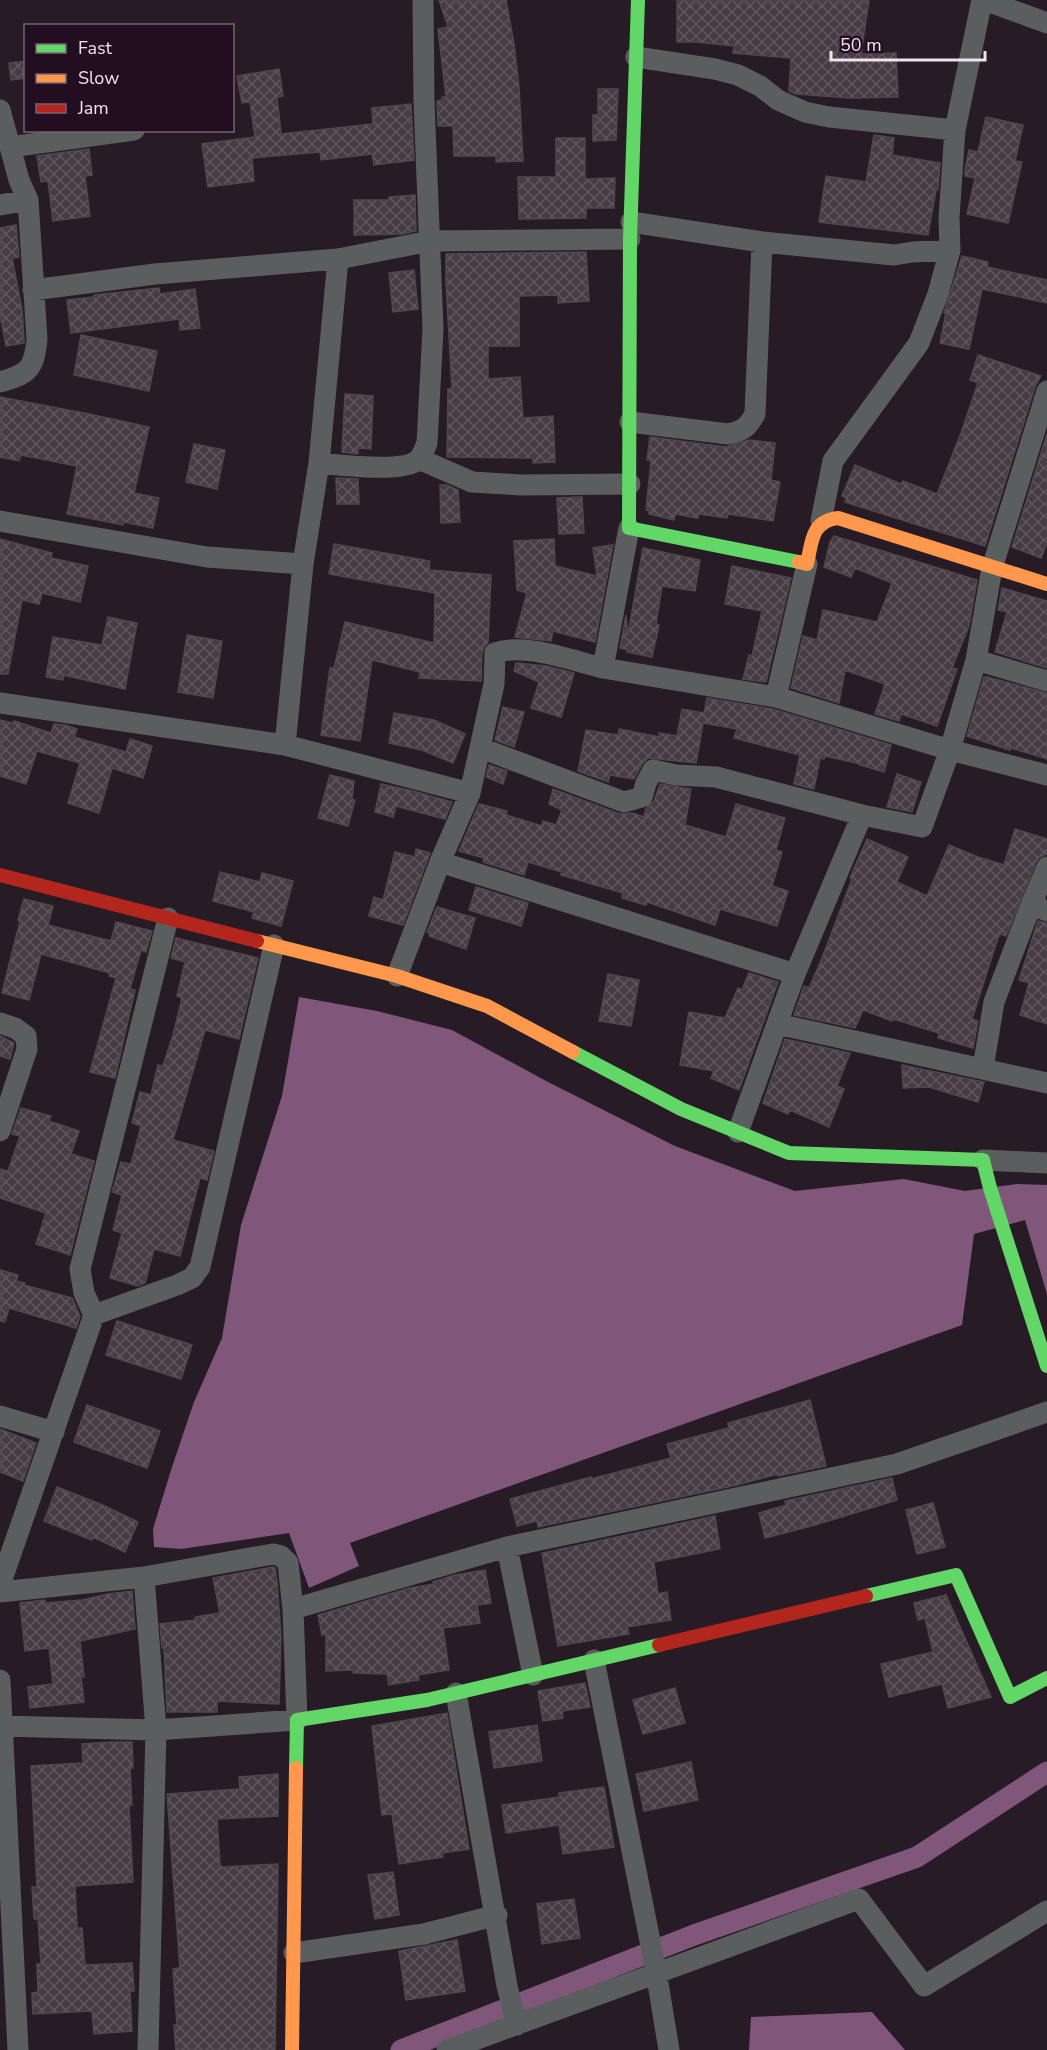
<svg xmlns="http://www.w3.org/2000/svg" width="1047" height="2050" font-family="'Nunito Sans',sans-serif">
<defs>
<pattern id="building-cross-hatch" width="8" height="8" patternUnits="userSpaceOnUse" patternTransform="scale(1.5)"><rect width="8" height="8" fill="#463c44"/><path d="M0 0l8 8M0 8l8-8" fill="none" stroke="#61585f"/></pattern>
</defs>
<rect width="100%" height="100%" fill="#271c26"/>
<path fill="#80577a" d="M299,997L377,1011L452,1030L548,1082L675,1146L795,1191L904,1179L965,1191L1017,1184L1047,1185V1294L1025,1220L974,1234L962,1325L350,1543L359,1566L309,1588L289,1533L181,1549L154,1547L153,1529L172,1467L194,1402L222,1338L241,1225L282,1096Z
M872,2012L905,2050H749L751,2017Z"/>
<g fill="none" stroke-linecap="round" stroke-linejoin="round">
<path stroke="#80577a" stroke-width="21" d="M401,2050L694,1935L917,1857L1047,1772"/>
</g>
<path fill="url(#building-cross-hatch)" stroke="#50464f" stroke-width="1.5" d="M439,0H506L514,44L519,87L523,161L496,162V156H454L453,126H438L437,101L442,100V97H446L438,29L448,27Z
M677,0H869L861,54L896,53L898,97L851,98L796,94L789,91L791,58L733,53L734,46L696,42H677Z
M26,61V78L11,80L9,63Z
M279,69L283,96L277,97L281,134L373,124L372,108L411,104L414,160L374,165L372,154L321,160L320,152L252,158L254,181L208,187L202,144L255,137L250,102L242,103L237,76Z
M598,89H618L616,140L593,141V115H598Z
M986,117L1023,125L1015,161L1022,162L1008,223L967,214L975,178L965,176V169L969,150L978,152Z
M874,135L894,138L892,155L940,163L938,190H936L928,235L819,222L826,176L866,182Z
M556,138H585V179L615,178L614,208H586V218L519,219L518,177H556Z
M89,149L92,175L85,176L90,216L53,221L48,181L41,182L37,156Z
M415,195L416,231L402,234L354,235V200H389V197Z
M16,225L19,257L12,258L22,309L24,339V343L6,346L0,315V228Z
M586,252L589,301L558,303V295L519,296V346H488V379L520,377L523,418L553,416L555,462L533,463V458L447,457L448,389H452L446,283V254Z
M962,256L988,262L987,267L1047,280V303L982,289L969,349L940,343L946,313H944Z
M414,270L418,309L393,312L389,273Z
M159,288L160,294L195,289L200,328L180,330L179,319L71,333L67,300L94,297V295Z
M81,335L157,351L149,391L74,375Z
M978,355L1041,376L1035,387L985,546L845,502L846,498L842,496L855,465L901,484L903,481L937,494L961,433L978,383L970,380Z
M345,394L373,396L371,449L358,448V454L342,452Z
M0,397L89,414L149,427L134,493L159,498L153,528L124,522L123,525L67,514L77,466L21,455L19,461L0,457Z
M1047,434V543L1041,558L1012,547Z
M650,437L726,447L749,440L775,443L771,480L780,482L773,521L728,514L727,518L698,514V518L675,514L674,520L649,514V511L646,510L651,461L647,460Z
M194,444L225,450L217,489L186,482Z
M336,478L358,479L359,504H337Z
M440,485H447L458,490L460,522L441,523Z
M582,497L584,533L559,534L557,498Z
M834,536L977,580L969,626L952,668L957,669L937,726L901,714L899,721L875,714L885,684L845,670L839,703L791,688L803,636L817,640L823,610L877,622L892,583L855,568L851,577L824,567L830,542Z
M0,539L52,553L51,558L88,566L80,602L42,593L39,604L22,600L8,674H0Z
M554,539L555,566L597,576L593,548L613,545L595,642L553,631L551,641L515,637L527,593L517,590L514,541Z
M334,544L430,561L429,570L491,575L488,643L485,646L482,653L481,681L419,678L420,672L372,660L360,741L321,735L330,668H334L345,622L434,643L435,593L329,574Z
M643,548L700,560L695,591L662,586L656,624L659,625L652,657L627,652L628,650L620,648L626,615L628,635Z
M732,566L791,578L766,682L743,679L749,655L752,656L762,611L725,604Z
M1002,588L1047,601V668L995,652L1007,612L998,610Z
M108,617L137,623L125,689L64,675L63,680L46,677L53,637L102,645Z
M187,635L222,641L213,698L178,692Z
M516,663L546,666L574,673L561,717L531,708L539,682L514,671Z
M984,677H987L1047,693V759L1011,748L1010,750L967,736Z
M707,698L773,709L891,745L884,772L860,765L861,764L825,756L824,759L820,758L814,789L794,784L800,755L734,738L737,729L703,723L696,763L648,758L642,764L634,779L610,775L608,782L578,771L586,730L618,735L619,729L659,737V733L677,736L682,709L704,713Z
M503,707L524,712L514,747L495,740Z
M394,713L434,720L465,734L453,763L422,750L389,743Z
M0,720L13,723L14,721L51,733L54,724L65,725L77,729L74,737L126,752L130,739L152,746L143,778L112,768L99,813L68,803L80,763L37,751L26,784L0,776Z
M489,765L507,771L503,784L486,777Z
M897,774L921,782L912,812L887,807Z
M330,775L354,781L352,799L355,800L348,826L318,818Z
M381,784L413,791L452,802L445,819L396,806L393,817L375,812Z
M660,784L691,789L685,825L726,837L736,804L785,818L776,850L782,852L772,886L788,891L777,926L720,909L715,925L647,902L646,905L622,898L623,893L561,875L562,872L528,862L524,875L483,862L484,858L459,851L479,804L507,811L506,815L542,826L543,821L556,825L562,810L549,804L553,789L620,814L632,813L644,817L646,809L654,801Z
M1015,829L1047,839V854L1040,857L1036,862L1006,936L1000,934L998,938L972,1019L978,1021L973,1048L938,1038L939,1033L893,1019L892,1021L863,1010L855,1028L794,1015L804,986L809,988L822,958L852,879L850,878L867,839L908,857L897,882L927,896L949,845L978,857L1004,865Z
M416,849L430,853L403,925L369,916L374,897L383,900L395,852L415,857Z
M220,872L260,882L262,873L293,881L281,926L252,918L254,912L213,901Z
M476,887L528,903L521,926L469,910Z
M24,899L53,906L48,925L111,941L116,922L152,931L146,952L141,950L130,989L135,990L115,1078L90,1072L116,978L109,976L110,973L41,954L29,1000L2,993L20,921L18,920Z
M437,907L475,918L466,949L429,936L430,933L427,932Z
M1038,921L1047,923V1024L1020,1015L1029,983L1019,980Z
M176,938L258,958L239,1039L205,1030L173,1140L214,1151L207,1180L200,1178L180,1256L154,1249L145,1283L138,1286L110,1278L122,1233L113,1230L122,1195L112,1192L121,1162L131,1164L141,1126L132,1123L140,1092L151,1095L158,1065L163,1066L173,1035L182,998L177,996L185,962L171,958Z
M749,973L778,982L739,1090L711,1078L714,1071L680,1065L689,1012L725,1018L738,988L742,990Z
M608,974L639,980L631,1026L599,1021Z
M0,1036L14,1043L10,1059L0,1056Z
M785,1039L850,1053L837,1086L844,1089L829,1127L790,1110L788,1114L763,1103Z
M902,1065L984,1082L978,1102L929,1087L903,1088Z
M21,1108L51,1116L49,1121L79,1131L71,1154L94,1161L70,1255L36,1244L46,1213L0,1198V1169L8,1171L20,1136L12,1134Z
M0,1270L18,1275L16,1281L25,1283L24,1285L72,1298L80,1316L76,1328L9,1308L5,1322L0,1321Z
M117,1321L192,1345L181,1379L106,1355Z
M810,1400L826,1466L778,1476V1474L737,1485L538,1527L537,1521L517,1526L510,1499L591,1477V1479L671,1458L667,1444L729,1428L728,1423Z
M87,1405L160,1431L147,1468L74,1442Z
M0,1429L36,1443L23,1481L0,1472Z
M892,1478L897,1500L815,1525L765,1538L759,1513L786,1505L785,1501Z
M57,1487L105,1506L138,1522L125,1552L93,1537L92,1540L44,1521Z
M933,1503L945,1547L917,1554L906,1510Z
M715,1516L720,1549L654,1562L658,1594L667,1592L671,1620L627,1627L629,1634L558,1646L542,1553Z
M273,1567L275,1568L277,1581L281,1637L279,1704L217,1701V1712H167L164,1648H162L160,1624L196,1620L195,1617L220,1613L213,1578Z
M485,1570L491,1603L477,1605L480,1623L443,1628L449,1670L418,1675L419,1680L389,1685L387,1674L353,1673V1670L326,1671V1634L322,1635L318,1615L410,1588L434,1584L433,1582L455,1575Z
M132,1591L135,1629L80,1641L84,1677H81L84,1702L30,1708L28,1687L53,1684L49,1648L25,1651L20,1603L45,1600L46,1603L82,1600L108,1594Z
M946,1595L991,1697L948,1708L942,1684L889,1697L881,1664L933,1652L925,1618L918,1620L914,1603Z
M585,1683L590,1707L562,1711L563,1718L543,1721L538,1691Z
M675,1688L685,1723L643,1734L633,1700Z
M447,1713L469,1849L442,1853L443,1857L399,1864L392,1814L382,1815L372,1726Z
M537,1725L542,1761L494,1768L489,1732Z
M112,1742H132L133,1768H130L132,1805L129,1806L133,1882L75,1886L77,1928H82L85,1965L132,1963L134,1991H130L132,2031L94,2034L92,2011L33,2014L32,1993L38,1992L37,1964H41L38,1919H34L32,1887H37L31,1766L83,1763L82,1744Z
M691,1762L698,1800L644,1811L636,1774Z
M278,1774V1816L217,1819L220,1865L222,1867L278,1864L275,2050H176L174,2025H177L173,1969L180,1968L167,1794L240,1789L239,1777Z
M604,1787L614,1847L563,1854L559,1825L506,1833L502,1805L560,1797L559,1793Z
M393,1872L399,1915L375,1919L368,1875Z
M574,1899L580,1938L542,1944L537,1904Z
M457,1940L465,1991L406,2000L399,1951Z"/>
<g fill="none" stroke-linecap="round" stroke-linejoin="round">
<path stroke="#5b5e5e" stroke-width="21" d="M984,0L1047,23
M636,57L715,69L738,75L760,86L778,100L805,112L829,117L955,130
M0,110L19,180L28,200L37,339C34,369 29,374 0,382
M10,147L134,130
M0,205L28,200
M631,222L762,242
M33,290L155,274L338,259L430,241L630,239
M630,422L728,434C743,431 748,427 755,414L762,242L894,255L913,252L950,250L949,217L955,130L982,0
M419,459L472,482L521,485L630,484
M319,463L338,259
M0,521L207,557L303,564
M821,521L833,461L919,343L938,294L950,250
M629,528L603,668L776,697L950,750L1047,775
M976,660L992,568L1047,391
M776,697L807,564
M0,703L285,745L470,793L440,862
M285,745L303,564L319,463C340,465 403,473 418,460C422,456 425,448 427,443L433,329L424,101L423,0
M481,748L624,802L642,797L646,783L653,770L676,775L716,777L862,815
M470,793L494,684L495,653C524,642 573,661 603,668
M1047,867L1031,905L1047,911
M397,976L440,862L795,974
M0,1023L15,1028L26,1036L27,1049L0,1131
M777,1024L1047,1083
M983,1068L994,1002L1031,905
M738,1132L795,974L862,815L922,827L950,750L976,660L1047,681
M983,1160L1047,1163
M94,1315L177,1285L192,1278L200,1267L274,945
M0,1416L54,1432
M507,1547L533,1675
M144,1577L156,1730L148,2050
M0,1585L94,1315L84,1293L80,1269L168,918
M0,1592L144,1577L273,1554L281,1556L288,1563L293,1609L297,1720L156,1730L0,1726
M293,1609L507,1547L897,1464L1047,1412
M594,1660L656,1971L669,2050
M0,1680L18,2050
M456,1693L507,1986L517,2025
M294,1953L424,1934L497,1915
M447,2050L859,1899L924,1986L1047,1911"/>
<path stroke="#63d668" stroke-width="14" d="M638,0L630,239L629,528L799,562
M573,1052L681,1109L789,1153L983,1160L990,1188L1047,1366
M866,1596L956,1575L1010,1697L1047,1678
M296,1768L297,1720L427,1700L659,1645"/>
<path stroke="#ff974d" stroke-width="14" d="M799,562L807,564C812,542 811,521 838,518L1047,584
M257,941L397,976L487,1006L573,1052
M292,2050L296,1768"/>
<path stroke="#b3261e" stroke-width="14" d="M0,875L257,941
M659,1645L866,1596"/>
</g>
<rect x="24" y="24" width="210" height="108" fill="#220e20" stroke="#756372" stroke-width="1.5"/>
<rect x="36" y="44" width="30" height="9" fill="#63d668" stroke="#756372" stroke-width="1.5"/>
<text x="78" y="54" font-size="18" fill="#f1e2ee">Fast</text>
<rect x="36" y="74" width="30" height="9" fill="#ff974d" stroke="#756372" stroke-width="1.5"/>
<text x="78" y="84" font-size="18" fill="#f1e2ee">Slow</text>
<rect x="36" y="104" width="30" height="9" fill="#b3261e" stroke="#756372" stroke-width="1.5"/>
<text x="78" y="114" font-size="18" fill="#f1e2ee">Jam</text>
<path d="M831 51v9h154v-9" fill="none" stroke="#f1e2ee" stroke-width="3"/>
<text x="840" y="51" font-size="18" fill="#f1e2ee" stroke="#220e20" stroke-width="4.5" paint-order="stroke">50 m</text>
</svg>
